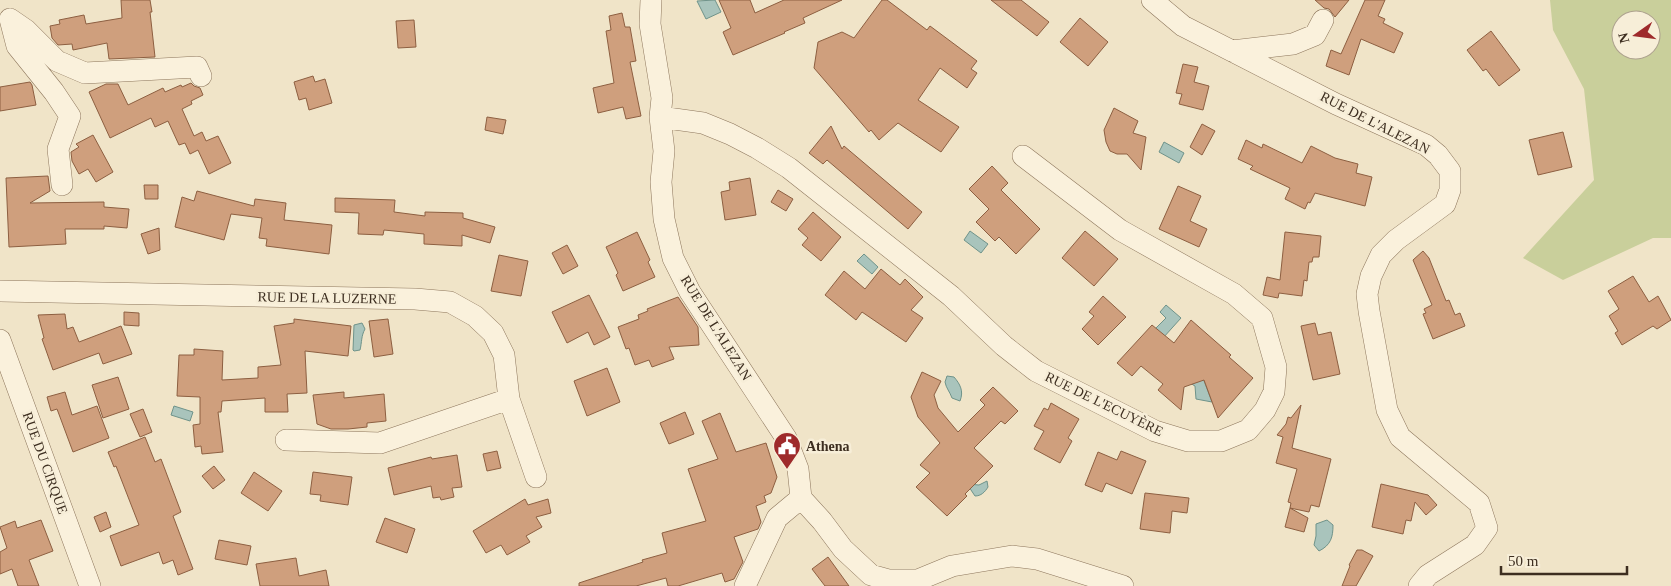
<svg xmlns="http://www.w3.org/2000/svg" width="1671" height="586" font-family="Georgia,serif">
<rect width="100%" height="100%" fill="#f0e4c8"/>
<path fill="#c9cf9b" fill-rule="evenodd" d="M1550,0H1671V238H1653L1563,280L1523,258L1594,180L1584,89L1553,30ZM1621,20H1651V50H1621Z"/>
<path fill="#a9c4bc" stroke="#6f938a" d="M715,0L721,12L706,19L697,1Z
M1164,142L1184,153L1179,163L1159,152Z
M970,231L988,244L981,253L964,240Z
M864,254L878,267L872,274L857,261Z
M1166,305L1181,318L1163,338L1154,330L1166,318L1160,312Z
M362,323L365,329C361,336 362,342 360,350L354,351L353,350L354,325Z
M1198,365L1212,402L1196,399L1195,386L1185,380Z
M947,376L954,377C960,384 964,391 960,401L952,398C950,392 946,388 945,382Z
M174,406L193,412L190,421L171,415Z
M987,481L988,487C985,492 981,496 975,496L967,484L979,485Z
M1327,520L1333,525C1333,537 1331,545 1319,551L1314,545L1316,536V524Z"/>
<path fill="#cf9f7d" stroke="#8d5f41" d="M121,0H150L152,12H150L155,57L109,59L107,43L73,50L72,44L58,45L52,38L50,26L60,24L59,20L84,15L86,24L122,18Z
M719,0H750L755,13L784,0H842L803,18L805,23L784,32L785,33L733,55L723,32L731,28Z
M882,0H887L927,30L930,26L977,61L971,69L977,73L967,88L940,68L918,100L959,127L941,152L898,123L879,140L871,130L869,132L814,68L818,42L842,32L854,38Z
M991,0H1021L1049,22L1037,36Z
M1315,0H1349L1335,17L1329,9L1324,8Z
M1365,0H1385L1378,16L1385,19L1383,23L1403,33L1394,53L1361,39L1349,75L1326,66L1331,50L1341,54Z
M622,13L625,27H630L636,61L630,62L641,116L626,119L623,107L598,113L593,88L614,83L606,31L611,30L609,16Z
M1080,18L1108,42L1088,66L1060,42Z
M414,20L416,47L398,48L396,21Z
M1491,31L1520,70L1499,86L1486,69L1483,71L1467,50Z
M1183,64L1198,67L1194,82L1209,86L1203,110L1179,104L1182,94L1176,93Z
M313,76L315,82L325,79L332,103L309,110L306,98L299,100L294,82Z
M30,82L32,85L36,105L0,111V87Z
M191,83L194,86L200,88L203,95L191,101L192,104L182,109L194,136L202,132L206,141L218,136L231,163L209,174L198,150L190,154L185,143L179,145L168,121L155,127L151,118L110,138L89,92L106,84H118L128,105L163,88L165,92L181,85L182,87Z
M1114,108L1138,121L1133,133L1146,137L1141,170L1127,154H1117L1110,151L1106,142L1104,130Z
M487,117L506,120L503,134L485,130Z
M1202,124L1215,131L1202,155L1190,147Z
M831,126L842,149L844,146L922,212L908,229L827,160L823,164L809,153Z
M1563,132L1572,167L1538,175L1529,140Z
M93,135L113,172L96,182L88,169L79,174L72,161L71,152L79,147L76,144Z
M1246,140L1262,148L1263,144L1302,163L1311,146L1335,158L1358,164L1356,173L1372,177L1365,206L1315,193L1310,203L1308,202L1305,209L1285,199L1290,188L1250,169L1253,166L1238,159Z
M992,166L1008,183L1001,190L1040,229L1016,254L999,237L995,241L976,222L989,209L969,189Z
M48,176L50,191L30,203L104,202V207L129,209L127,228L104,226V229H65L66,244L9,247L6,178Z
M750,178L756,215L725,220L721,192L730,190L729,182Z
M144,185H158V199H145Z
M1178,186L1201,196L1190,221L1207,229L1199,247L1159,229Z
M778,190L793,199L786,211L771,202Z
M197,191L254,206L255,199L286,203L284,220L332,225L329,254L266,246L267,239L259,238L262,218L231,214L224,240L175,227L182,197L194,201Z
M335,198L395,200L394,212L425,216V212L463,213V218L495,227L490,243L462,235V246L424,244V234L384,230L383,235L358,234L359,213L335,212Z
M813,212L841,237L821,261L802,245L808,238L798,229Z
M159,228L160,250L148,254L141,234Z
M1085,231L1118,259L1094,286L1062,258Z
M637,232L650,260L648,262L655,277L623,291L616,275L618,273L606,247Z
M1285,232L1321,236L1319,257H1313L1312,262H1309L1307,281L1304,280L1302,296L1279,293L1278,298L1263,295L1267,277L1280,280Z
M567,245L578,266L563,274L552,253Z
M1423,251L1429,258L1446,301L1449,300L1455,315L1460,313L1465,326L1433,339L1423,314L1426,313L1424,309L1432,305L1413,260Z
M499,255L528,261L521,296L491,291Z
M881,269L900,285L905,279L923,297L911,310L923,318L906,342L862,312L856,320L825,295L844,271L865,289Z
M1633,276L1649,302L1658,296L1671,320L1657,329L1653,326L1622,345L1615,333L1618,331L1609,316L1619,309L1608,291Z
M589,295L610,337L594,345L588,332L567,343L552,312Z
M1103,296L1126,317L1098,345L1082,329L1094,316L1089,312Z
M678,297L698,327L699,345L669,347L674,359L652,367L649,360L635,365L629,348L626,349L618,327L639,319L638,315L648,311L647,309Z
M124,312L139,313V326L124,325Z
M65,314L67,329L73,327L79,342L121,326L132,354L103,364L99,353L53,370L42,339L44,338L38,315Z
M294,319L351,326L348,356L305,351L307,393L287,394L288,412H265V398L222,401L221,412H218L223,452L202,454L201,446L195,447L193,425L200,424V397L177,396L179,355H194V349L223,351L222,380L258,378V367L281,365L274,326L294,323Z
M388,319L393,354L374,357L369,321Z
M1191,320L1231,355L1229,357L1253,378L1218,418L1204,380L1184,387L1181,410L1158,390L1163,384L1141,366L1132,376L1117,363L1152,325L1174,343Z
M1315,323L1318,335L1331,332L1340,374L1313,380L1301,326Z
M607,368L620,402L587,416L574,381Z
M922,372L941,381L934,395L938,408L958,432L985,405L980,400L993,387L1018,411L1005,424L1001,421L974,448L993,466L965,494L967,496L947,516L916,487L930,473L920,465L940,443L918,417L911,397Z
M118,377L129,409L103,418L92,385Z
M65,392L72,415L97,406L109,438L73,452L57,409L51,411L47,397Z
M344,392V398L384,394L386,421L367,423V427L348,429H331L317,424L313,395Z
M1051,403L1079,419L1068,438L1072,441L1060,463L1034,449L1044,431L1034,426L1044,408L1048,410Z
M1301,405L1292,448L1331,459L1319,507L1311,505L1309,512L1290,508L1291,503L1288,502L1297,469L1276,463L1283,437L1277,435L1286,424L1288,417L1291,418Z
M143,409L152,432L140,437L130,414Z
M685,412L694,434L669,444L660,423Z
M720,413L736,452L766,443L777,477L771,493L764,496L766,502L756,506L761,522L758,529L734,537L743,562L734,579L725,582L722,573L678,586H668L666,578L636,586H579V583L643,562L642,560L667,553L662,533L706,521L688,469L718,459L702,421Z
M145,437L155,462L161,459L181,512L173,516L193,569L178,575L173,560L163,564L159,552L121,566L110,536L139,525L116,466L114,467L108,452Z
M497,451L501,468L487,471L483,454Z
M1121,451L1146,461L1132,494L1106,483L1102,492L1085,485L1098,452L1117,460Z
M457,455L462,487L452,488L454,497L441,500L440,497L433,498L431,486L394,495L388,468L431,457L432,459Z
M214,466L225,480L213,489L202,476Z
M254,472L282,491L268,511L241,493Z
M313,472L352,477L348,505L320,501L321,495L310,494Z
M1381,484L1428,495L1437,505L1426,515L1415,502L1411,521L1406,520L1403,534L1372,527Z
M1145,493L1189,498L1187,513L1172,511L1170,533L1140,529Z
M525,499L528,505L548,499L551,513L536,517L542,527L526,536L530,542L507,555L501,545L486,553L473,531Z
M1290,508L1308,518L1304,532L1285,527Z
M106,512L111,527L100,532L94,517Z
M385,518L415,529L407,553L376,542Z
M41,520L53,551L29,560L39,586H18L12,569L0,574V552L7,548L0,527L15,521L17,528Z
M219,540L251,546L247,565L215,559Z
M1357,550H1362L1373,556L1356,586H1342L1350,566L1349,565Z
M828,557L849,586H825L812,569Z
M296,558L299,576L326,570L329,586H260L256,564Z"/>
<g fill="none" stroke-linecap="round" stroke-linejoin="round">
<defs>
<path id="minor" d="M651,0L650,24L662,98L660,117L664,151L661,182L664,219L673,258L690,292L786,438L798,469L801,498L822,521L843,549L871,575L889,580H918L952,566L1012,556L1037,559L1123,586
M1152,0L1183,26L1336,104L1426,145L1438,155L1450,171V190L1445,204L1396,240L1381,255L1371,276L1367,294L1369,311L1387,410L1400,437L1479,503L1487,528L1475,545L1428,575L1419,586
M10,19L26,30L57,61L85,73L197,67L201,76
M10,19L17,46L54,92L70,116L58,149L62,185
M1232,51L1293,44L1315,35L1323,20
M660,117L703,123L730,134L757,148L789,168L951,296L1004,346L1036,371L1155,431L1188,441H1221L1248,430L1265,410L1274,392L1276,367L1262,318L1234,294L1120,230L1023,156
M0,291L415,299L450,302L475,316L493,333L504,355L509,399L536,477
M0,340L90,586
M286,440L380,443L509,399
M745,586L777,518L801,498"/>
</defs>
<use href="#minor" stroke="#8d765c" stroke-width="22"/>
<use href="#minor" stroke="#faf1dc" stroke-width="21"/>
</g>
<defs>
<symbol id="civic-pin" viewBox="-11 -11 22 30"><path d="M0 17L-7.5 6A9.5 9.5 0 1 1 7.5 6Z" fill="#9e2a2b" stroke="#f7eed8"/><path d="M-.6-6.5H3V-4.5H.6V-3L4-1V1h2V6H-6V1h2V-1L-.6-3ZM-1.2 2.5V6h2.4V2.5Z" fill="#fff"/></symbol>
</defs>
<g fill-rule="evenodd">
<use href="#civic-pin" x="771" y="430" width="32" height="43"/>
</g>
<g text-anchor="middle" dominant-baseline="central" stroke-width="5" stroke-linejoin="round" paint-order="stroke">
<g font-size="14" fill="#3d2e20" stroke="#f7eed8">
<text transform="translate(1375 123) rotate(27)">RUE DE L'ALEZAN</text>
<text transform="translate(327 298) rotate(1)">RUE DE LA LUZERNE</text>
<text transform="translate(716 328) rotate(58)">RUE DE L'ALEZAN</text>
<text transform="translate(1104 404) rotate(26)">RUE DE L'ECUYÈRE</text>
<text transform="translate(45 463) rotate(70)">RUE DU CIRQUE</text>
</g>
<g font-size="14" font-weight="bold" fill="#3d2e20" stroke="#f7eed8" text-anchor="start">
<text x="806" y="446">Athena</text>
</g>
</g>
<g transform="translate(1636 35) rotate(256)"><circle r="24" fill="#f7eed8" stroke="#ada18e"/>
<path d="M0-4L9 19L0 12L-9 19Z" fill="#9e2a2b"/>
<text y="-8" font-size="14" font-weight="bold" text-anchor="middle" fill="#3d2e20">N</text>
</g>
<path d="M1501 566v8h126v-8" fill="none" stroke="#3d2e20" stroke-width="2.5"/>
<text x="1508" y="566" font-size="15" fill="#3d2e20" stroke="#f7eed8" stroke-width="4" paint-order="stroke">50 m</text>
</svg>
